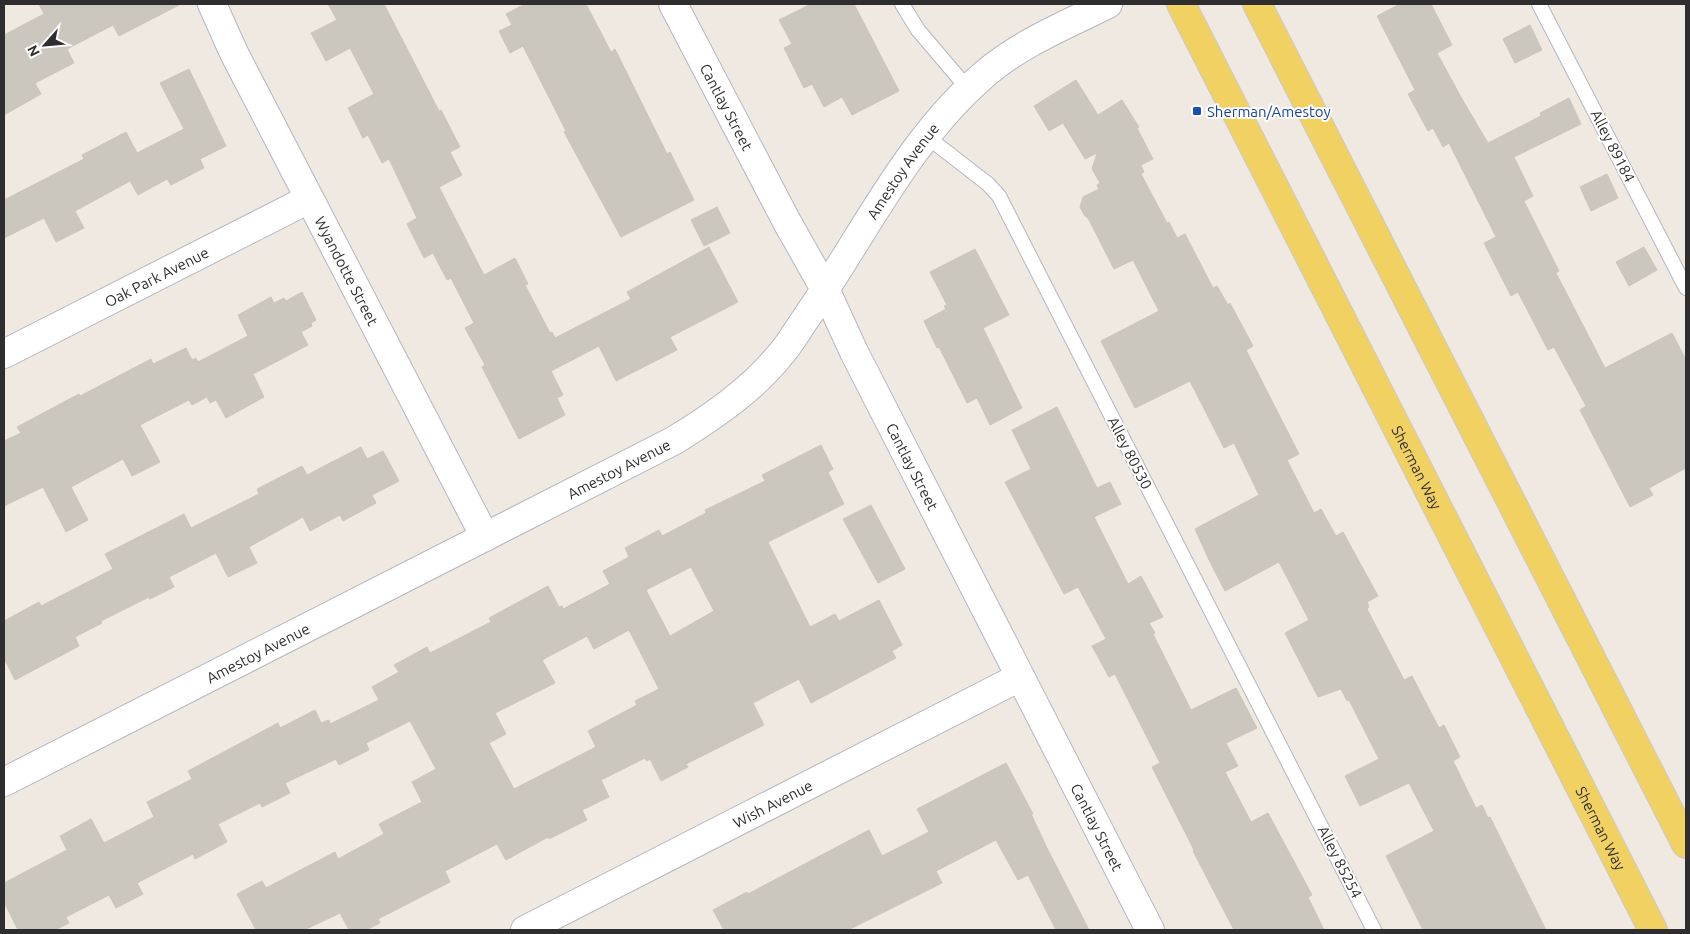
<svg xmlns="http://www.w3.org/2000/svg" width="1690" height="934" font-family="Ubuntu,sans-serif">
<rect width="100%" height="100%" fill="#efe9e1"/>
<path fill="#cbc7bf" stroke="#cbc5ba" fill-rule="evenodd" d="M39,4H181L119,36L113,25L67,49L74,63L35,83L41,94L4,115V35L44,14Z
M328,4H384L439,111L441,110L460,147L450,152L462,175L439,187L484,275L515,258L528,284L525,285L550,333L552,332L555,338L631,299L627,292L709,247L738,302L670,337L677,350L616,381L599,346L551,371L563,395L557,398L565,415L519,439L482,367L485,365L465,328L474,323L451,278L447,280L433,253L424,258L407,224L417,218L389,159L382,163L368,135L363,138L348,108L374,94L350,48L326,61L311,33L337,20Z
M525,4H586L611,52L615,49L667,154L670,152L694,200L621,237L564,132L566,131L523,46L510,53L499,31L512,25L506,14Z
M811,4H854L899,91L852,115L842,97L824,107L812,84L804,88L784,48L792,44L779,20Z
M1400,4H1431L1452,45L1437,53L1462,99L1488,143L1541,116L1540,113L1569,98L1581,124L1514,157L1533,196L1524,201L1559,271L1556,273L1605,368L1672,333L1686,360V468L1649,488L1653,495L1630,507L1580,410L1586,406L1554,347L1548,350L1518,292L1511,296L1484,243L1496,237L1449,143L1443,147L1433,128L1428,131L1408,94L1415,90L1377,16Z
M1530,25L1542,50L1515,63L1503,39Z
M189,69L226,146L200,159L204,168L171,185L167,179L138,195L130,181L75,211L84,228L56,242L44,218L4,238V200L84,159L82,155L126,132L137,153L184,129L160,83Z
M1076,80L1098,115L1122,100L1139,127L1137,128L1153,159L1141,165L1144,172L1141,174L1167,223L1169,222L1177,238L1185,234L1213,288L1217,286L1228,305L1230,303L1253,346L1246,350L1299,454L1287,460L1314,513L1321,509L1336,536L1343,532L1378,596L1367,602L1369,607L1367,609L1404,680L1412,676L1439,728L1444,725L1460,757L1453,761L1476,808L1482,805L1488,818L1490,817L1546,930H1423L1386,856L1434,831L1409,783L1360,806L1345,776L1379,759L1349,700L1347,701L1341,689L1318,697L1285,633L1309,620L1279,562L1225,591L1210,562L1195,529L1259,495L1234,443L1224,448L1190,381L1135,408L1101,341L1159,311L1133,260L1114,269L1088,218L1085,216L1080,207L1083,197L1099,189L1097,185L1100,183L1092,169L1097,153L1085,159L1063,123L1049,131L1034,106Z
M1607,174L1618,198L1591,211L1580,187Z
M717,207L730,233L704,246L691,220Z
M1644,247L1657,270L1629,286L1616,262Z
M975,249L1009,315L983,328L1022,408L990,425L977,398L967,403L939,347L937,348L924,321L946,309L944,306L947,305L930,272Z
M302,292L316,320L311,323L312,326L301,332L308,345L253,374L264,397L226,418L216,400L210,403L207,397L192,405L189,400L140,425L160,462L132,476L123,459L71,487L88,520L66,532L43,487L4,506V441L21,433L17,427L79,394L80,396L151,359L153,364L186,348L192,360L196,358L198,362L248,336L238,315L271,297L274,303L284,298L286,301Z
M1057,407L1097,488L1110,482L1121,504L1094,517L1128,584L1141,576L1163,617L1149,623L1155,633L1153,634L1191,710L1236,688L1257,728L1226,743L1238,766L1225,772L1251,822L1268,813L1312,895L1308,897L1324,930H1234L1193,851L1194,850L1152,767L1160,763L1115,674L1109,677L1092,646L1106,639L1078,587L1064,594L1005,482L1031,469L1012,430Z
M821,445L833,469L828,472L844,504L768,542L810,627L835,614L839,621L879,600L902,645L892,651L896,658L811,703L799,679L753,703L764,725L686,764L688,767L661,781L650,759L647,761L645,758L601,780L609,797L582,810L587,820L549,839L548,837L506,860L497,844L445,871L450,882L378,919L380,923L366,930H349L340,913L304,930H256L237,894L262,881L266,888L335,852L338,859L384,834L379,824L422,802L412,782L436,769L410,721L366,743L369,750L339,765L336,759L285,783L290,793L262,807L260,803L218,824L227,842L195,859L193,854L137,883L143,894L116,908L109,895L66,917L69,923L55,930H18L4,902V883L67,850L60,836L91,819L104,843L154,817L147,802L192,779L188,771L278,723L280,728L315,710L321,723L329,720L330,724L379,700L372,687L399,672L394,665L427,647L430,653L491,622L489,618L548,586L559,607L562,606L563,609L610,584L603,571L629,557L625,548L659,530L662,536L706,513L705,510L765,481L762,475ZM691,567L714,611L670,636L646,590ZM629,630L659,689L635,701L637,705L588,731L596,747L514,789L489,743L506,734L495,713L555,683L542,660L587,636L594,649Z
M361,447L367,459L383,451L399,481L372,495L376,503L343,521L340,515L310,531L303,517L249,547L257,563L228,577L216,553L169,577L174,587L150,599L149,597L101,621L102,623L75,637L79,646L15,680L4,658V621L39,602L41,606L113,569L105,554L184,514L191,528L259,494L257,489L302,466L307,475Z
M871,505L905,569L878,583L843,519Z
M1006,763L1033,814H1031L1048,850L1089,930H1056L1028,875L1018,880L996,840L936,871L942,883L848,930H724L713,910L747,892L748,894L869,830L882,856L929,832L917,809Z"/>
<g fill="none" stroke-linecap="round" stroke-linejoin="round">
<defs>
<path id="lane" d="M902,4L918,30L969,90
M1539,4L1686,288
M926,136L988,184L999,196L1374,930"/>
<g id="street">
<path id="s1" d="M212,4L234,53L485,537"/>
<path id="s2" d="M673,4L787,222L826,291L854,352L1150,930"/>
<path id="s3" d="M4,354L309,199"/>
<path id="s4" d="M525,930L1020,677"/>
</g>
<g id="secondary">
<path id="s5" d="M4,782L675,440C712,417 752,390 780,355C789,345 796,333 804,321C863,237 907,140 986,73C1021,43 1068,24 1108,4"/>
</g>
<g id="primary">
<path id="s6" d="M1181,4L1653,930"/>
<path d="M1257,4L1686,844"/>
</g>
</defs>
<use href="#lane" stroke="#b4b7c1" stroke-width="16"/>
<use href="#street" stroke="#b4b7c1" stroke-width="30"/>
<use href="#secondary" stroke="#b4b7c1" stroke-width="30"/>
<use href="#primary" stroke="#c9c9c9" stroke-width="30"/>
<use href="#lane" stroke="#fff" stroke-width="14"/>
<use href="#street" stroke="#fff" stroke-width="28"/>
<use href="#secondary" stroke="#fff" stroke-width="28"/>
<use href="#primary" stroke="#f2d163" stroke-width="28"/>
</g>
<rect fill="#1a4fb4" stroke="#fff" stroke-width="2" x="1192" y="106" width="10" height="10" rx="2.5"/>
<g text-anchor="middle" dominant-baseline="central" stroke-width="4" stroke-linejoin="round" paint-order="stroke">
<g font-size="15" fill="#2e2e2e" stroke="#fff">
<text stroke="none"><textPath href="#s2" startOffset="116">Cantlay Street</textPath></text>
<text transform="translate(1613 146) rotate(63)">Alley 89184</text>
<text stroke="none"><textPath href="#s5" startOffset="1110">Amestoy Avenue</textPath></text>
<text stroke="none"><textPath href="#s1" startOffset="299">Wyandotte Street</textPath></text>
<text stroke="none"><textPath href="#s3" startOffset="171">Oak Park Avenue</textPath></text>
<text transform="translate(1130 453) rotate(63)">Alley 80530</text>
<text stroke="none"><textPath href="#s2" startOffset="521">Cantlay Street</textPath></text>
<text stroke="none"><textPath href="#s6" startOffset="520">Sherman Way</textPath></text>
<text stroke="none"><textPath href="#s5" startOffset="690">Amestoy Avenue</textPath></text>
<text stroke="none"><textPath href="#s5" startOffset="285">Amestoy Avenue</textPath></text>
<text stroke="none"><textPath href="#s4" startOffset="278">Wish Avenue</textPath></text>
<text stroke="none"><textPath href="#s2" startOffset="926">Cantlay Street</textPath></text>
<text stroke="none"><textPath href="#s6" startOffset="925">Sherman Way</textPath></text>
<text transform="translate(1340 862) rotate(63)">Alley 85254</text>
</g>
<g font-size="15" fill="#164399" stroke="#fff" text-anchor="start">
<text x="1207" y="111">Sherman/Amestoy</text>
</g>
</g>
<rect width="1690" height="934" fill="none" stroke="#2e2e2e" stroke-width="10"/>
<g transform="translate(45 45) rotate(243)" stroke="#ffffff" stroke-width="4" paint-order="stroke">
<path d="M0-4L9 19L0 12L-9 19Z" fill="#2e2e2e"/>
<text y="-8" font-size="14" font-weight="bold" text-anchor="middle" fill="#2e2e2e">N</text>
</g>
</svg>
